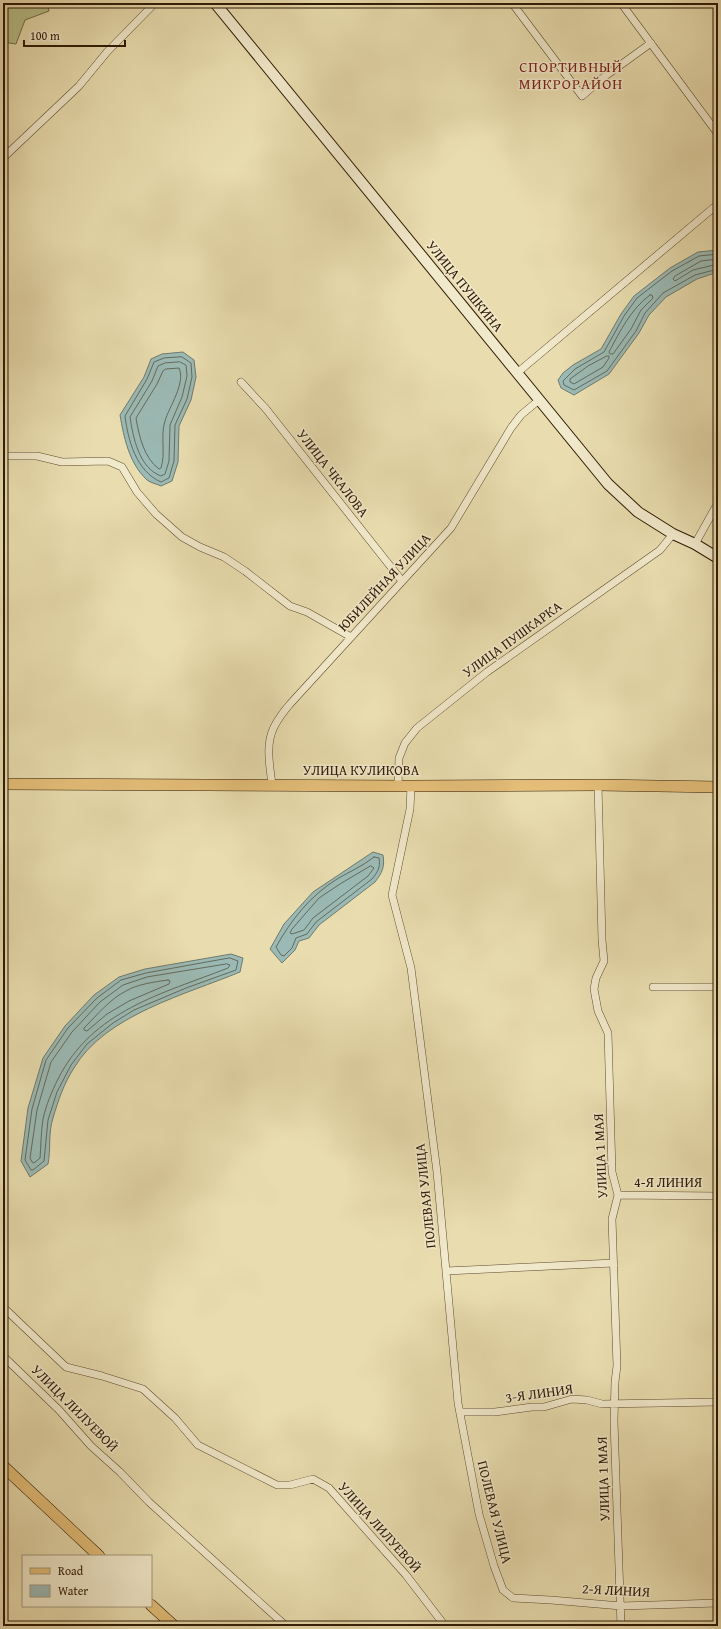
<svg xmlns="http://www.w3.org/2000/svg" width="721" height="1629" font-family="'Gentium Book Plus',serif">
<rect width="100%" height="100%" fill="#e9ddaf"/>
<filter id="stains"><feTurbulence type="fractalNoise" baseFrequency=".005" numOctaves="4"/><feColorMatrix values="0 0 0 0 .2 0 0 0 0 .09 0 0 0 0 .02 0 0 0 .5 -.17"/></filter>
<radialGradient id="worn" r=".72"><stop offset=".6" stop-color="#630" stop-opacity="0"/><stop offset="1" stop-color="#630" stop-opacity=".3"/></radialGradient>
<path fill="#b8c089" stroke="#736c46" d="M3,3H47L49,11L25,20L16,44L3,42Z"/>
<path fill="#9bbab5" stroke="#6f7a6e" d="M718,250V272L697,279L666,297L649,315L639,333L609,374L574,395L561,388L558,380L563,373L573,365L601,349L621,314L634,296L670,268L698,252Z
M183,352L194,360L196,377L191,400L179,426L178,462L172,481L161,486C157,484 151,483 147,480C129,463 124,438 120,415L144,377L151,359L162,354Z
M373,852L383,855C385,867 382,873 375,882L319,925L309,938L299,941L295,950L282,963L270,949L284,924L313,892Z
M231,954L243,958L240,972C187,994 105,1015 74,1068C64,1083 58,1101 53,1118C48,1133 51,1149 48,1164L30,1177L21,1161L28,1108L43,1058L65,1026L94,995L119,977L145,969Z"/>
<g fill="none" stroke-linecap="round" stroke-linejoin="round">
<path stroke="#646a5c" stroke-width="1" d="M718,254L699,256L672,271L637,298L624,316L604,352L575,369L563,381L564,385L574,390L607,371L636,331L645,313L663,293L695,275L718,269
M718,259L701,261L675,276L673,279L675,281L693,270L718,264
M650,295H652L653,298L641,310L631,329L613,354H610L609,352C620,331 631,309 650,295Z
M607,356H609V358L603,367L574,384L570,382V379L588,366Z
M182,357L191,363L192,377L187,399L175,425L174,461L169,478L161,482C136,471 128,440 125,416L147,379L154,362L164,358Z
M180,362L186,365L187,376L182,397L170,425L169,461L165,474L161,476C139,468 133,437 130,417L152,381L158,366L165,363Z
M166,369L179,368C186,383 169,407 165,421C160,436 166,453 161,468L159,469C144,458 139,436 136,418L157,384L163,371Z
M374,857L379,858C381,867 377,873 372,879L316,922L307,934L296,938L292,948L284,956L281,955L276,947C291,920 310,896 337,879C349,872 363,866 374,857Z
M371,866L374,868L368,876L313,918L304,930L292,934L290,933L292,929L319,898L340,884Z
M230,958L238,961L236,970L186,988L134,1010L113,1023L87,1044L71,1065L57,1092L48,1120L44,1161L33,1170H31L25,1160L32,1109L46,1060L68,1028L97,998L121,980L146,973Z
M227,964L230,965L228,968C162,994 93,1010 58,1079C52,1091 46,1105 43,1119C41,1132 41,1145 40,1158L34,1163L32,1162L30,1158L37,1110L51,1062L72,1032L100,1002L123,985L147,977Z
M168,980L170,981L169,984L129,1001L107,1014L87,1031L84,1030V1028C97,1015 110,999 126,991C138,984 154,982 168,980Z"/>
<defs>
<path id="street" d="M512,3L582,96L604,77L651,43
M621,3L718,134
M3,158L79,86L107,52L155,3
M517,373L718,204
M241,382L266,409L402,581
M3,456H37L62,462L108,461L122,467L137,492L156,514L182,537L200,547L224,557L245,571L290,606L307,612L351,637
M695,544L715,508L718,506
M272,785C270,766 265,745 274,727C278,719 284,711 290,704L451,528L511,428L521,415L539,400
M598,785L602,940L604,961L596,978L594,989L598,1011L608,1033L612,1172L618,1195L612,1219L617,1366L615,1382L614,1421L621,1626
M398,786L399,758L405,743L417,728L487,672L660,550L673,534
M411,786L410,809L392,895L411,968L437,1172L458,1403L479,1514L494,1566L503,1590L513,1598L551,1600L621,1606L718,1603
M653,987H718
M618,1195L718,1196
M446,1271L614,1263
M3,1307L66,1367L102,1376L143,1389L175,1418L198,1445L277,1485H290L313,1479L329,1488L406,1575L442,1622L443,1626
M3,1356L59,1410L91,1446L120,1472L149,1502L286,1626
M460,1412H495L532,1407H544L572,1399L587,1400L602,1404L718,1402"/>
<path id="secondary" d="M215,3L608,484L638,512L673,534L695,544L718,558"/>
<path id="primary" d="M3,784L411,786L598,785L718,787
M3,1466L99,1556
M151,1605L174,1626"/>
</defs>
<use href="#street" stroke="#5d4a2f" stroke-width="8"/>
<use href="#secondary" stroke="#2e1904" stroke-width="12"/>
<use href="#primary" stroke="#2e1904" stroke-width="12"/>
<use href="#street" stroke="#f1e9cb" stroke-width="7"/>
<use href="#secondary" stroke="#f1e9cb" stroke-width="10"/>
<use href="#primary" stroke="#e4be78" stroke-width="11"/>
</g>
<g text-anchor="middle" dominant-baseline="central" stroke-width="3" stroke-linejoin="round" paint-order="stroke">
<g font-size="14" fill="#2e1904" stroke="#f1e9cb">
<text transform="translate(465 286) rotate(51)">УЛИЦА ПУШКИНА</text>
<text transform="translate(333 473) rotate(52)">УЛИЦА ЧКАЛОВА</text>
<text transform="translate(384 582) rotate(-47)">ЮБИЛЕЙНАЯ УЛИЦА</text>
<text transform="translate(512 639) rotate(-36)">УЛИЦА ПУШКАРКА</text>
<text x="361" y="770">УЛИЦА КУЛИКОВА</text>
<text transform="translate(600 1156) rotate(-93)">УЛИЦА 1 МАЯ</text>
<text x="668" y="1182">4-Я ЛИНИЯ</text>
<text transform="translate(425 1196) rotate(-96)">ПОЛЕВАЯ УЛИЦА</text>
<text transform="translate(539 1393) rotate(-8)">3-Я ЛИНИЯ</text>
<text transform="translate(75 1408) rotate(45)">УЛИЦА ЛИЛУЕВОЙ</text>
<text transform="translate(603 1479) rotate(-92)">УЛИЦА 1 МАЯ</text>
<text transform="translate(495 1512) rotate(76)">ПОЛЕВАЯ УЛИЦА</text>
<text transform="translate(380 1527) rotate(48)">УЛИЦА ЛИЛУЕВОЙ</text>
<text transform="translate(616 1590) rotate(3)">2-Я ЛИНИЯ</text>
</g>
<g font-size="15" letter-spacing="1" fill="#7a1f14" stroke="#f1e9cb">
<text x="571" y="66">СПОРТИВНЫЙ<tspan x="571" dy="17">МИКРОРАЙОН</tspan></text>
</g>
</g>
<rect width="721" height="1629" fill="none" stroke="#e9ddaf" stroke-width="16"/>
<rect x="4" y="4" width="713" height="1621" fill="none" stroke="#2e1904" stroke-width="2"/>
<rect x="8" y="8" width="705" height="1613" fill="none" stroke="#2e1904"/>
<rect x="22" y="1555" width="130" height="52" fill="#f1e9cb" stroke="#a3967b"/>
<rect x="30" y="1568" width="20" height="6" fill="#e4be78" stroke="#a3967b"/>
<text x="58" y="1575" font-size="12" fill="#2e1904">Road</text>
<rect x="30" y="1585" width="20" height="12" fill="#9bbab5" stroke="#a3967b"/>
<text x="58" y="1595" font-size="12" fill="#2e1904">Water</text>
<path d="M24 40v6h101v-6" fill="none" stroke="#2e1904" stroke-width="2"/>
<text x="30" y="40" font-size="12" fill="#2e1904" stroke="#f1e9cb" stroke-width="3" paint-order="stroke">100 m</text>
<rect width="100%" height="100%" filter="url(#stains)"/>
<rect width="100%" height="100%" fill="url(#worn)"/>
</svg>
